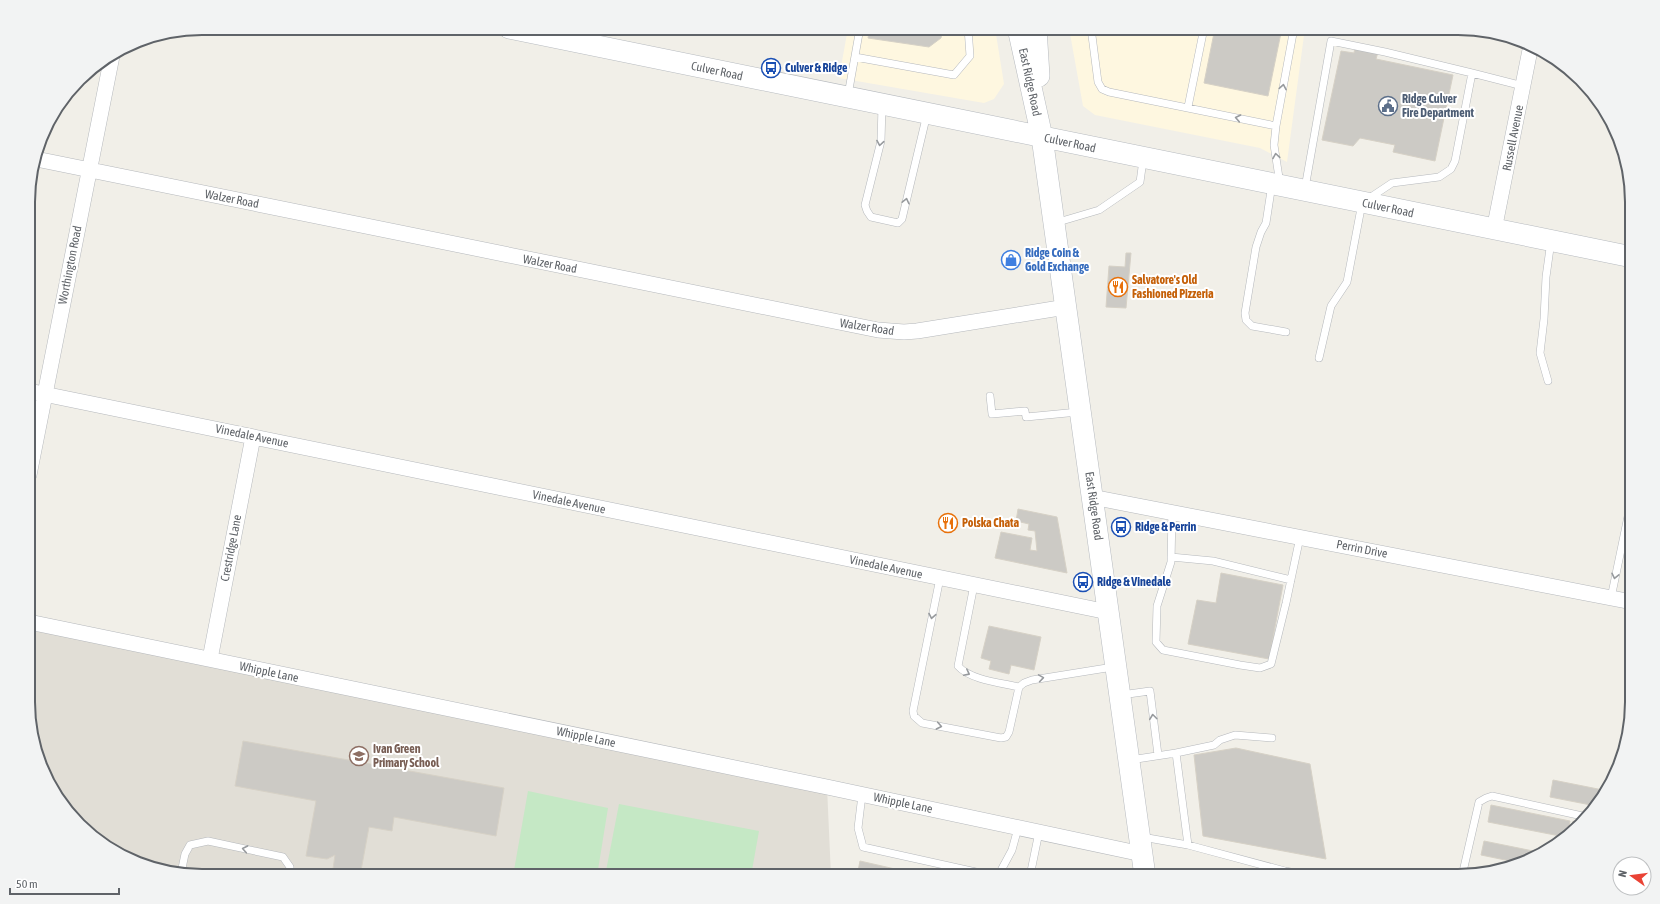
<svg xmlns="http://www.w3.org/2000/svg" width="1660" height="904" font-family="'Asap Condensed',sans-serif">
<rect width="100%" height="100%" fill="#f1efe8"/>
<path fill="#fef7e0" d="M848,28H995L1004,84L994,99L984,103L839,78Z
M1069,28H1305L1287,162L1260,148L1095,115L1083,106Z"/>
<path fill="#e1ded6" d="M29,621L827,787L831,876H202L157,870L115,853L57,799L29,725Z"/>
<path fill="#c5e8c5" d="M29,658L36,659L29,703Z
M528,791L608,808L597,876H513Z
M619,804L759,831L751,876H605Z"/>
<path fill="#cccac5" stroke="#d6d1c6" d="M870,28H943L941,38L929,47L868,38Z
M1215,28H1282L1268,96L1204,83Z
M1355,47L1378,52L1376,59L1453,75L1435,161L1393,152L1395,145L1360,138L1353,146L1322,140L1341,51L1354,53Z
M1126,253H1131L1126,308L1106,307L1109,266L1125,267Z
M1018,509L1057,517L1067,573L995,558L1001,532L1032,538L1030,550L1037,551L1035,531L1028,530L1029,524L1016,521Z
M1221,573L1283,585L1269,659L1188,644L1197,600L1216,603Z
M989,626L1041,637L1034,670L1011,665L1009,674L989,669L991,661L981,658Z
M243,741L504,788L496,836L394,817L392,831L369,827L360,876H332L335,855L327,859L306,856L316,801L235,786Z
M1236,748L1310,764L1326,859L1203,836L1194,755Z
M1553,780L1608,791L1596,806L1550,797Z
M1491,805L1570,821L1567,836L1565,837L1488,822Z
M1573,821L1582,823L1570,834Z
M1484,841L1543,853L1515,862L1481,855Z
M860,861L895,869L893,876H857Z"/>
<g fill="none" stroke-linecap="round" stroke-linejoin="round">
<defs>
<path id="lane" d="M1091,28L1098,82L1102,89L1109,92L1276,126
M855,57L954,75L970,56L968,28
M1472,73L1523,86
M848,95L860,28
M882,106L881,141L865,205L867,211L871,217L898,223L902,219L927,114
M1188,107L1204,28
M1272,184L1266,223L1261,232L1256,247L1245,313L1246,320L1252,326L1286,332
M1280,184L1274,145L1276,126L1294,28
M1305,188L1331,41L1385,52L1472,73L1455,161L1451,169L1439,177L1392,183L1362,203L1347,282L1331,306L1319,358
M1055,223L1099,210L1140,182L1143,160
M1548,381L1540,353L1544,319L1546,277L1551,241
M990,396L992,414L1025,411L1026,417L1078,412
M1172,513L1171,562L1157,606L1156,642L1163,650L1240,665L1260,668L1271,664L1286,603L1300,537
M1171,557L1213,561L1291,580
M940,578L913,711L914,716L922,723L1001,738L1006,737L1009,732L1019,687L1024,683L1032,680L1113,667
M974,585L958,666C970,680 1002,683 1019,687
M1611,598L1632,497
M1121,695L1150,691L1158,755
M1176,753L1214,745L1220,740L1235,735L1272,738
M1130,760L1176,753L1188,845
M862,795L858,828L863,847L994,876
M1142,837L1188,845L1285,871L1313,876
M181,873L185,854L190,845L208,841L283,857L290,867V876
M998,876L1012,850L1018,828
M1030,876L1039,832
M1462,876L1479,802L1486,798L1492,796L1587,817"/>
<path id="street" d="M36,159L878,330L904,332L917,331L1066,307
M1494,230L1531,45
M29,391L1108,612
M29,475L112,56
M1092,497L1632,602
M29,622L827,787L1142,854
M210,659L253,437"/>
<path id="secondary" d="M509,28L1632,257
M1018,28L1042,137L1145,876
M1036,28L1039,76"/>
</defs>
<use href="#lane" stroke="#b5b8bc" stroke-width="8"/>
<use href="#street" stroke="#b5b8bc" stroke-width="16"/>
<use href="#secondary" stroke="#b6babf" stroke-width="22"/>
<use href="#lane" stroke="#fff" stroke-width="7"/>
<use href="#street" stroke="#fff" stroke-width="15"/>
<use href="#secondary" stroke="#fff" stroke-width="21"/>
</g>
<defs><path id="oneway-chevron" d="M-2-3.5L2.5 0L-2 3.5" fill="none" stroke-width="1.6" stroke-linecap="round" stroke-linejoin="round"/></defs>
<g stroke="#979a9d">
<use href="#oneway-chevron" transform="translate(1283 87) rotate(-80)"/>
<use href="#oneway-chevron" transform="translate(1238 118) rotate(-168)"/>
<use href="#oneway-chevron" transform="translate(880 143) rotate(99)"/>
<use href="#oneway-chevron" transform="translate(1276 156) rotate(-99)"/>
<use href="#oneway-chevron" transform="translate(906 201) rotate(-77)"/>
<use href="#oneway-chevron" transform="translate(1615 576) rotate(102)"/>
<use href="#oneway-chevron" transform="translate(932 616) rotate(101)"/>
<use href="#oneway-chevron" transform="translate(967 673) rotate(27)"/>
<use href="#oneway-chevron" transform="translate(1041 678) rotate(-9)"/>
<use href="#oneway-chevron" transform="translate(1153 717) rotate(-97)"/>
<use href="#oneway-chevron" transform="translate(939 726) rotate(11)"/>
<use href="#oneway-chevron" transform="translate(245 849) rotate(-169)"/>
</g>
<defs>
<symbol id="bus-ring" viewBox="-11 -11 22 22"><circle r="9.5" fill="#fff" stroke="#1a4fb4" stroke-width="1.5"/><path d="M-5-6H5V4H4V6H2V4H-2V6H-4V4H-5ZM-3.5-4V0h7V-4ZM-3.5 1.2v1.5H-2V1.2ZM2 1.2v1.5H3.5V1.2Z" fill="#1a4fb4"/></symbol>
<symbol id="civic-ring" viewBox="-11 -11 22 22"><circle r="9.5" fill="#fff" stroke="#5c6f8a" stroke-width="1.5"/><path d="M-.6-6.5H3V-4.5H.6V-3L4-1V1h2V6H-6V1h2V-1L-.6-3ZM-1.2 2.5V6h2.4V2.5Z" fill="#5c6f8a"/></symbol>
<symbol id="shop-ring" viewBox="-11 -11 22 22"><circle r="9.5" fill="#fff" stroke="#3f7fe0" stroke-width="1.5"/><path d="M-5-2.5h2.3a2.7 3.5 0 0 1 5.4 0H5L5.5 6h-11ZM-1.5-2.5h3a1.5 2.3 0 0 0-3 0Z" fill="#3f7fe0"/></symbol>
<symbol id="restaurant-ring" viewBox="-11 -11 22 22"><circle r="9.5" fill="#fff" stroke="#e8710a" stroke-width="1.5"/><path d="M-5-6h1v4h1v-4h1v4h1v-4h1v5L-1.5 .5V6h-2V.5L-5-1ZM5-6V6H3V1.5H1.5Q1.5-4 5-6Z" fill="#e8710a"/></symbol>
<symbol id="school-ring" viewBox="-11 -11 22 22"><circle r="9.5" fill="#fff" stroke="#8d6e63" stroke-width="1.5"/><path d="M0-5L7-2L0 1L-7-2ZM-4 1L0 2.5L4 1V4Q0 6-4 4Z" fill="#8d6e63"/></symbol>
</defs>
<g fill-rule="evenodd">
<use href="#bus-ring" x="760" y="57" width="22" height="22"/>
<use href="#civic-ring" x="1377" y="95" width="22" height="22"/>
<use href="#shop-ring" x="1000" y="249" width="22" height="22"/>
<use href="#restaurant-ring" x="1107" y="276" width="22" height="22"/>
<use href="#restaurant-ring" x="937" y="512" width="22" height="22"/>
<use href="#bus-ring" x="1110" y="516" width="22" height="22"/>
<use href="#bus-ring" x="1072" y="571" width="22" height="22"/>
<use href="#school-ring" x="348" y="745" width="22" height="22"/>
</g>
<g text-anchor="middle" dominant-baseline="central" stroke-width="4" stroke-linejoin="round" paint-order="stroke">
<g font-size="12" font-weight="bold" fill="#164399" stroke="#fff" text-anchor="start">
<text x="785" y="68">Culver &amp; Ridge</text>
<text x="1135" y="527">Ridge &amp; Perrin</text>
<text x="1097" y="582">Ridge &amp; Vinedale</text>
</g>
<g font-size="12" fill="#5f6368" stroke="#fff">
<text transform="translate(717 71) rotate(12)">Culver Road</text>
<text transform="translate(1030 82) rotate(78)">East Ridge Road</text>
<text transform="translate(1513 138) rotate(-79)">Russell Avenue</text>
<text transform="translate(1070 143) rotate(12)">Culver Road</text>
<text transform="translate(232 199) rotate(11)">Walzer Road</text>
<text transform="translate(1388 208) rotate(12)">Culver Road</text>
<text transform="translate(550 264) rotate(11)">Walzer Road</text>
<text transform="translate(70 265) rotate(-79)">Worthington Road</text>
<text transform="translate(867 327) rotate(9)">Walzer Road</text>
<text transform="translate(252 436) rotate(12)">Vinedale Avenue</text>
<text transform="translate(569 502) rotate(12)">Vinedale Avenue</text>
<text transform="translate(1094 506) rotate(82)">East Ridge Road</text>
<text transform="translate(231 548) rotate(-79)">Crestridge Lane</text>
<text transform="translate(1362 549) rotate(11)">Perrin Drive</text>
<text transform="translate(886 567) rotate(12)">Vinedale Avenue</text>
<text transform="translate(269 672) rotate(12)">Whipple Lane</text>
<text transform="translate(586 737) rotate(12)">Whipple Lane</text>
<text transform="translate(903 803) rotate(12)">Whipple Lane</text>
</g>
<g font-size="12" font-weight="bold" fill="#4e5e75" stroke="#fff" text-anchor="start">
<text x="1402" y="99">Ridge Culver<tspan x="1402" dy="14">Fire Department</tspan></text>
</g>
<g font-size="12" font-weight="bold" fill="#366cbe" stroke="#fff" text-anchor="start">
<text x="1025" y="253">Ridge Coin &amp;<tspan x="1025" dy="14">Gold Exchange</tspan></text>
</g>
<g font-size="12" font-weight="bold" fill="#c56008" stroke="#fff" text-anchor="start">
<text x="1132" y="280">Salvatore's Old<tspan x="1132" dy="14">Fashioned Pizzeria</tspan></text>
<text x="962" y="523">Polska Chata</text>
</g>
<g font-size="12" font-weight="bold" fill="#785e54" stroke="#fff" text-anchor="start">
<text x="373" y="749">Ivan Green<tspan x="373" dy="14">Primary School</tspan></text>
</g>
</g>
<path d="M0 0H1660V904H0ZM202 35H1458A167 167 0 0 1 1625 202V702A167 167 0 0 1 1458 869H202A167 167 0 0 1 35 702V202A167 167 0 0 1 202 35Z" fill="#f2f3f3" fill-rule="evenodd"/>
<path fill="none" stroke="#5f6368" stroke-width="2" d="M202 35H1458A167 167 0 0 1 1625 202V702A167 167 0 0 1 1458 869H202A167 167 0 0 1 35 702V202A167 167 0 0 1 202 35Z"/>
<g transform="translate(1632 876) rotate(284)"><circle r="19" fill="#ffffff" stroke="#bfc1c3"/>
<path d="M0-3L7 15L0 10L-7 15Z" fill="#ea4335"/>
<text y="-6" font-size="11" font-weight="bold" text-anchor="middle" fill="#5f6368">N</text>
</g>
<path d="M10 888v6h109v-6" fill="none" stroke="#5f6368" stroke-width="2"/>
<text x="16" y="888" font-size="12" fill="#5f6368" stroke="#ffffff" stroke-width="3" paint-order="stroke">50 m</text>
</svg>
